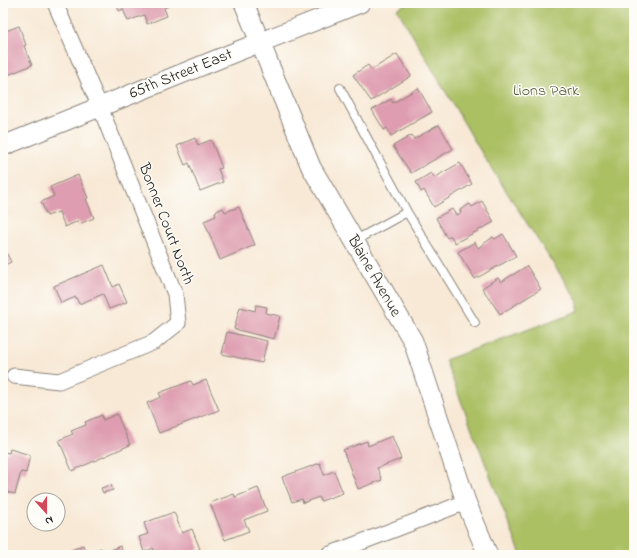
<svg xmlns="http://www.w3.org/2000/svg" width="637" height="558" font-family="'Indie Flower',sans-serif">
<rect width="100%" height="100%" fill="#fdfcf7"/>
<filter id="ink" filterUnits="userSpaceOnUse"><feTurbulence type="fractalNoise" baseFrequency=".025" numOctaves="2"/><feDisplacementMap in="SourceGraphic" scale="8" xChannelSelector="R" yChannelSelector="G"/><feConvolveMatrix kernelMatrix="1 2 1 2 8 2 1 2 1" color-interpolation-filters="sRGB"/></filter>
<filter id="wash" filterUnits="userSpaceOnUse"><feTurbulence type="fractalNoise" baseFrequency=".012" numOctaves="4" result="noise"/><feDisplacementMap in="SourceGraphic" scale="16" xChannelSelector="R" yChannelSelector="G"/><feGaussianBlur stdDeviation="0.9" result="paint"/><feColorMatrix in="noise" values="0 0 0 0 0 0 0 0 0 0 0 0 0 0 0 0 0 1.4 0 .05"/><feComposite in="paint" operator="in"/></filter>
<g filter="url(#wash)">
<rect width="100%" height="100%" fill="#f8e9d6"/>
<path fill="#abbf63" stroke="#646e40" d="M408,3H634V555H521L445,360L578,311V302L484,157L397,9Z"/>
<g id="blocks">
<path fill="#de9db0" d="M116,3H168L169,6L164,8L167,16L147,24L144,15L128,21L123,9L119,11Z
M19,26L26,45L24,46L32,65L3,77V32Z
M397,54L411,76L371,101L353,75L368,65L371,70Z
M418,88L432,112L391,136L387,128L384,130L372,110L391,99L393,103Z
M439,125L453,149L411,173L393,146L412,135L414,139Z
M195,138L198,145L211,140L222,168L218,169L223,182L200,191L189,163L185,165L177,146Z
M460,163L472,184L434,207L424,190L421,192L416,182L431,173L435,178L442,173Z
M78,175L88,198L86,199L94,218L79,224L78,221L65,227L59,212L47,216L41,202L54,196L50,187Z
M482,201L494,222L455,243L451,236L447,238L436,218L452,209L456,215L461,213L460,210L470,204L472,207Z
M239,207L255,245L220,260L204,221L216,216L215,212L223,208L225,212Z
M503,234L516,256L475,279L458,252L475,242L478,248L493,237L495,239Z
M6,252L11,262L3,266V253Z
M104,265L113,287L119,284L127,302L109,309L103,294L79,304L76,297L61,303L54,286Z
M527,266L541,289L500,314L482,288L498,278L501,282Z
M256,305L267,307L266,313L280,316L274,339L234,329L240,307L255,311Z
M227,332L267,341L262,363L222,354Z
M206,380L219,410L159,433L147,403L161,397L159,393L191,381L193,385Z
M117,414L130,445L72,471L59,440L73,434L71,431L86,425L85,422L102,415L103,420Z
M392,436L401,459L377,468L382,480L358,489L343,450L367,441L368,446Z
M10,449L30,455L26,473L21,472L15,494L3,491V452L9,453Z
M320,463L324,475L334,471L343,493L321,501L319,497L303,503L302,499L292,502L282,477Z
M111,485L113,490L103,493L101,488Z
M258,488L267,511L244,520L249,531L225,540L210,503L234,494L235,497Z
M174,512L182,533L192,529L200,549L183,555H169V553L165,555H156L153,548L144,552L139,537L148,534L144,523Z
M83,545L86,554L101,548L103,553L120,546L124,555H70L69,551Z"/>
</g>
</g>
<g filter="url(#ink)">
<use href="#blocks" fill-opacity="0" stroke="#8a8279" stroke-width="1"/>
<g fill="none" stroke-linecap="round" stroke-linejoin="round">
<defs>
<path id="service" d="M340,88L407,212
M354,241L407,212L475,323"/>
<path id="minor" d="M14,376L59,381L154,342L178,323L175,294L100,107L55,3
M328,555L466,502"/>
<path id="tertiary" d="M244,3L311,167L413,341L466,502L488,555
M3,146L238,51L360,3"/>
</defs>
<use href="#service" stroke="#8a8279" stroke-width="10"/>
<use href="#minor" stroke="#8a8279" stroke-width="17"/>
<use href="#tertiary" stroke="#8a8279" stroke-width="21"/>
<use href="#service" stroke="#fff" stroke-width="8"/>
<use href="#minor" stroke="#fff" stroke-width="15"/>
<use href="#tertiary" stroke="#fff" stroke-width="19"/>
</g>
</g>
<g text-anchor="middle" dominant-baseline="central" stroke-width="3" stroke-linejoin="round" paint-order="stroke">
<g font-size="16" fill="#1c1c1c" stroke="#fdfcf7">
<text transform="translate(181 74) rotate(-22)">65th Street East</text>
<text transform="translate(166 224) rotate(69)">Bonner Court North</text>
<text transform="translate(374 276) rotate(60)">Blaine Avenue</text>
</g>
<g font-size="16" fill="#555d38" stroke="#fdfcf7">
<text x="546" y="91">Lions Park</text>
</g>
</g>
<rect width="637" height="558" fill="none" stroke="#fdfcf7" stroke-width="16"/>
<g transform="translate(46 512) rotate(159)"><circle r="19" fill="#fdfcf7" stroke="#a3a29f"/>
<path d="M0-3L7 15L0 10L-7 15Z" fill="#d1495b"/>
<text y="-6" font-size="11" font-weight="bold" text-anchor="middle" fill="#1c1c1c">N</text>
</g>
</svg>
